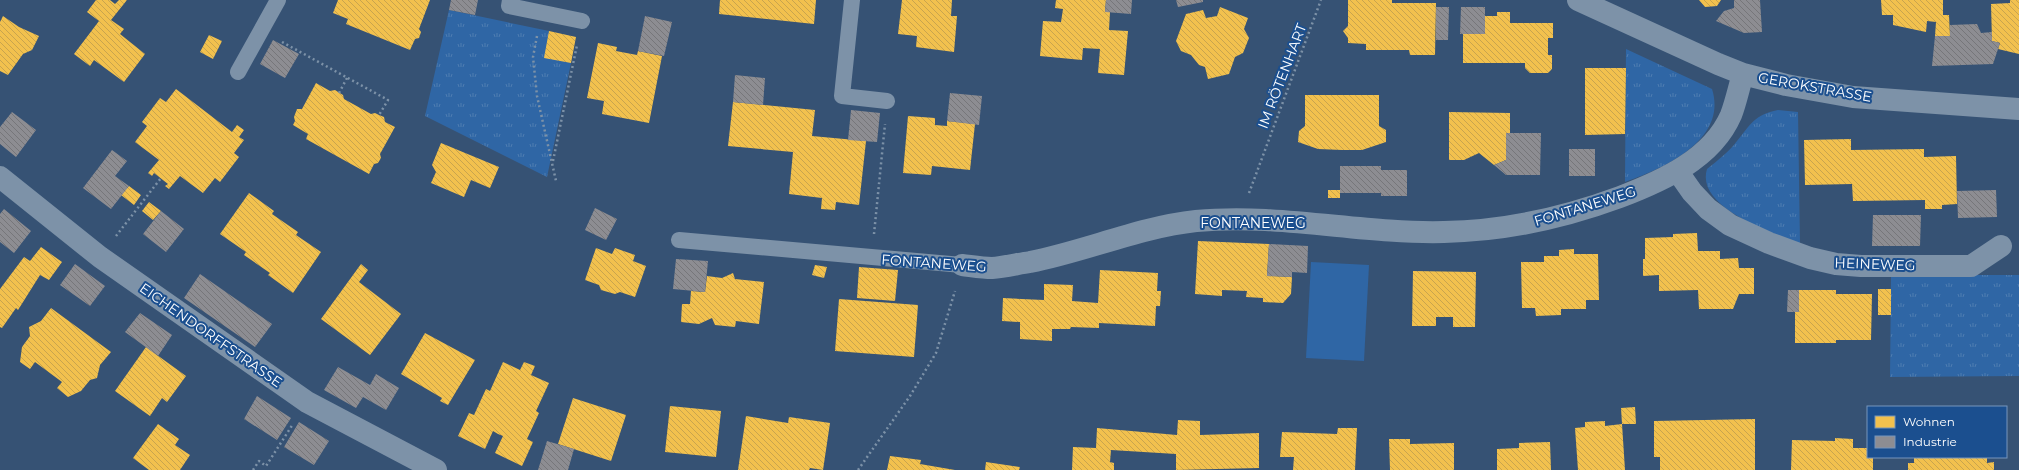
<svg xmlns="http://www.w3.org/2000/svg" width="2019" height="470" font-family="Montserrat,sans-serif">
<defs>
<pattern id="grass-tufts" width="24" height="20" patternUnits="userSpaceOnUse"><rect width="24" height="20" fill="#2f66a5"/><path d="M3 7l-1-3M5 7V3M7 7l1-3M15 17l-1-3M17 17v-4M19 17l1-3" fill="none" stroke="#4e7db2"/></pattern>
<pattern id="homes-back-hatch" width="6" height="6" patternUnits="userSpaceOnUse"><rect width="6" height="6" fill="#f2c14e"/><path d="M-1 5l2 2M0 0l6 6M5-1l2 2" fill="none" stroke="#c8a44e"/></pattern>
<pattern id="industry-back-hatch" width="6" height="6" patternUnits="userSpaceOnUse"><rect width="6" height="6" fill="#8d8d92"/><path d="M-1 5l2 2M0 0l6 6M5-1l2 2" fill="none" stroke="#76767a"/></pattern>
</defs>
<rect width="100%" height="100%" fill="#365274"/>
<path fill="url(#grass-tufts)" d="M449,10L549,31L571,63L547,177L425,116Z
M1626,49L1712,89C1728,140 1664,168 1625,182Z
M1778,110L1798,112L1800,244C1774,233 1695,208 1707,169C1718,160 1729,152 1737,141C1751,124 1754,115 1778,110Z
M1891,275H2019V376L1890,377Z"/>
<path fill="#2f66a5" d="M1311,262L1369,265L1364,361L1306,358Z"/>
<path fill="url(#homes-back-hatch)" d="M96,0H110L115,4L119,0H127L111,20L124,29L120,34L145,54L124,82L94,60L90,66L74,54L99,21L87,12Z
M338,0H430L419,29L421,32L419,38L415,39L410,50L346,24L348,19L333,13Z
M720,0H816L814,24L719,14Z
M902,0H952L951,16H957L954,52L916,47L917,36L898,34Z
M1056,0H1106L1105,12H1110L1109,30L1128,31L1124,75L1098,73L1100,49L1083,48L1082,60L1040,56L1043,21L1061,22L1063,9L1055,8Z
M1348,0H1392V3H1436L1435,55H1410L1409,50H1366V44L1348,43V38L1343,31L1348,26Z
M1699,0H1721L1717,6L1705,7Z
M1881,0H1943V15H1949L1950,36H1935L1936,22L1927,21L1926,32L1893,25V15H1882Z
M2010,0H2019V54L1998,49L2000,43L1992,41L1991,4L2010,3Z
M1220,7L1248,18L1244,29L1249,38L1243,53L1235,57L1229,74L1208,79L1205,67L1199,65L1191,55L1181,51L1176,41L1186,14L1203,10L1206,18L1217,16Z
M1497,12H1510V23H1553V38H1548V55H1552V69L1548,73H1530L1525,68V63H1463V34H1485V16H1497Z
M3,16L19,27L39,36L32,50L23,54L8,75L0,71V22Z
M549,31L576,37L571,63L544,58Z
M209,35L222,41L213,59L200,52Z
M598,43L617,47L616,51L637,55L638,51L662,56L649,123L602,114L604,101L587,98Z
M1585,68H1626L1625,134L1585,135Z
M316,83L330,91L335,90L343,95L344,99L371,114L375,113L379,115L384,117L385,122L395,127L380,154L381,158L378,163L374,164L369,174L306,139L308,134L293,125L295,121L294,117L297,109H302Z
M176,89L232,132L237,125L244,130L239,137L244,140L234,153L239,157L220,182L215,178L203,193L180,176L169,189L165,186L168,184L154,173L152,176L148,173L159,160L135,142L147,126L142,122L160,98L166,102Z
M1305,95H1379V126L1386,130V142L1362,150H1342L1318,149L1298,142L1299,131L1305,126Z
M733,102L815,110L812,136L866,141L859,205L836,202L835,210L821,209L822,198L789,194L793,152L728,146Z
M1449,112L1510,113V133H1506V160L1494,165L1479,153L1464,160H1449Z
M908,116L935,118V125L947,126V121L975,124L970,170L932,166L931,175L903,173Z
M1851,139V150L1924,149V157L1956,156L1957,204L1942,205V209H1925V200L1853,201L1852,184L1805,185L1804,140Z
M441,143L499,167L490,188L471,180L464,197L431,183L436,172L432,165Z
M129,186L141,195L134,205L121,195Z
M1328,190H1340V198H1328Z
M249,193L274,211L272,214L298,232L296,235L321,252L293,293L268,275L270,273L244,255L246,252L220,234Z
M149,202L161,211L153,220L142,211Z
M1697,233L1698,251H1720V259L1738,258L1739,268H1754V294H1739L1733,309H1699L1698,290L1659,291V275L1643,276V259H1645V238L1673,237V234Z
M1198,241L1269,244L1267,276L1292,277L1291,294L1283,303L1263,302V298L1246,297L1247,291L1222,290V296L1195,294Z
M41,247L62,262L49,280L40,275L18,310L16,308L2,328L0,327V289L24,257L30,261Z
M596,248L612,254L615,248L635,255L633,261L646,266L635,297L620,292L615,294L601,290L599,285L585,280Z
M1574,249V254H1598L1599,300H1586V309H1561V315L1536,316L1535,308H1522L1521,262H1544V256H1559V250Z
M361,264L368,270L359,282L401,314L370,355L321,319Z
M815,265L827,267L824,278L812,275Z
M859,267L898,270L895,301L857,298Z
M1100,270L1158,273L1157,291H1161L1160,306H1156L1155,326L1099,323V328L1071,327L1070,329H1052V341L1020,339V322L1002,321L1003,298L1044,300V284L1073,285L1072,301L1098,303Z
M1413,271L1476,272L1475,327H1453V317H1436V326H1412Z
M733,273L735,279L764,282L759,324L736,321L735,327L715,325L712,318L699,324L681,322L682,304H690L691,291L705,292L707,276L722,278Z
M1878,289H1891V315H1878Z
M1799,290H1836V294H1872L1871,340H1836V343H1795V312H1799Z
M839,299L918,305L914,357L835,351Z
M51,308L111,352L100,365L97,378L90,380L81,391L68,397L57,388L62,382L35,362L30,369L20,362L22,347L30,336L29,327L41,321Z
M425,333L475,360L448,405L440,401L442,398L401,374Z
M146,347L186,376L167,402L162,398L150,416L115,391Z
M503,362L520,370L524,362L535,366L531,375L549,383L536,411L539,413L527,439L533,442L522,466L495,453L503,436L498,434L493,431L485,449L458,436L469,413L474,415L486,389L490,391Z
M573,398L626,415L611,461L558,444Z
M670,406L721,411L716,457L665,452Z
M1635,407L1636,424H1622L1625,470H1578L1575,428L1585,427V422L1605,421V426L1622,424L1621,408Z
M746,416L788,423L789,417L830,423L823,470L810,468L809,470H738Z
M1755,419V470H1660V457H1654V421Z
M1178,420L1200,421V435L1259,433V468L1176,470V454L1111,450L1110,462L1114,463V470H1072L1073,447L1096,448L1097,428L1177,435Z
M158,424L179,439L175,445L190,455L180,470H149L133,458Z
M1338,428H1357L1355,470H1293L1294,457H1280L1282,432L1337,434Z
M1835,438L1853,439V448H1868V457H1873V470H1791L1792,440L1835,441Z
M1389,439H1410V444L1454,443V470H1390Z
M1550,442L1551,470H1497V449L1519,448V443Z
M890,456L921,460L920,464L955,470H887Z
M1914,457H1987V463L1994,462V470H1908V463H1914Z
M986,462L1020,467L1019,470H985Z"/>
<path fill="url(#industry-back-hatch)" d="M451,0H478L475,15L449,10Z
M1106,0H1132L1131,14L1105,12Z
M1176,0H1203V2L1178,7Z
M1734,0H1760L1762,32L1744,33L1716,21L1724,11L1734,8Z
M1436,7H1449L1448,40H1436Z
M1461,7H1485V34H1460Z
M645,16L672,22L664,56L638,51Z
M1977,24L1981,33L1992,32V41L2000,43L1993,64L1932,66L1935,36H1950V25Z
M273,40L299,54L285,78L260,64Z
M735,75L765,78L763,105L733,102Z
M950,93L982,96L979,125L947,121Z
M851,110L880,113L877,142L848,140Z
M12,112L36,130L16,157L0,144V127Z
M1506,133H1541L1540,175H1506L1494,165L1506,160Z
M1569,149H1595V176H1569Z
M112,150L127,161L115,176L129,186L111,209L83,188Z
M1340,166H1381V170H1407V196H1381V193H1340Z
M1996,190L1997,217L1958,218L1957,191Z
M595,208L617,219L606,240L585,230Z
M4,209L31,231L14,253L0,242V214Z
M161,211L184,229L166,252L143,234Z
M1873,215H1921L1920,246H1872Z
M1269,244L1308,246L1307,273L1292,272V277L1267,276Z
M676,259L708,261L705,292L673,289Z
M75,264L105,286L90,306L60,285Z
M200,274L272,324L255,347L184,298Z
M1788,290H1799V312H1787Z
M140,313L172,335L158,356L125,332Z
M338,367L370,385L376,374L399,388L386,410L363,397L356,408L324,390Z
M257,396L291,418L277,440L244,419Z
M299,422L329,441L314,465L284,447Z
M547,441L574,449L568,470H538Z"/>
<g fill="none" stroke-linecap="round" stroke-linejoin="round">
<path stroke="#7d92a8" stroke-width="2.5" stroke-dasharray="2 3" stroke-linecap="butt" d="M537,36L533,57L537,96L556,181
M282,42L388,100L379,115
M339,93L347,78
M553,161L577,45
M1249,193L1321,0
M874,234L885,124
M116,236L161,178
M253,470L259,461L266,466L293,424
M858,470L910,396L936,353L955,291"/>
<path stroke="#7d92a8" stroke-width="16" d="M510,0L509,6L582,21
M852,0L842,96L887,101
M238,72L278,0
M679,240L962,265"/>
<path stroke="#7d92a8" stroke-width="22" d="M1578,0L1718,64L1743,74L1786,85L1853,97L2019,109
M1678,172L1692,192L1708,209L1730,225L1769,243L1810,258L1836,264L1861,266H1971L2001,246
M0,177L100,257L307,402L436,470
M962,265C971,266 982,268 992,268C1004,267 1017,264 1030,262C1086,251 1140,227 1196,221C1279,213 1362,234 1444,232C1505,231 1563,218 1620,197C1662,181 1712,159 1731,115C1736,102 1739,87 1743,74"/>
</g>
<g text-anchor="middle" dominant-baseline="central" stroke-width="4" stroke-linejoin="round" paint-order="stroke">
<g font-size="14" fill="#fff" stroke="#1b4f8f">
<text transform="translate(1282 76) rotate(-69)">IM RÖTENHART</text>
<text transform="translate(1815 87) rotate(10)">GEROKSTRASSE</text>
<text transform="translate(1585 206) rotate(-17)">FONTANEWEG</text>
<text x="1253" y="223">FONTANEWEG</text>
<text transform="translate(934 263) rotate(4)">FONTANEWEG</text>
<text transform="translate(1875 264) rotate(2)">HEINEWEG</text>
<text transform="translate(211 335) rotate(35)">EICHENDORFFSTRASSE</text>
</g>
</g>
<rect x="1867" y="406" width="140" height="52" fill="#1b4f8f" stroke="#7695bc"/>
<rect x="1875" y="416" width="20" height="12" fill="#f2c14e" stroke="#7695bc"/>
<text x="1903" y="426" font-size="12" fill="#ffffff">Wohnen</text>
<rect x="1875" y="436" width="20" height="12" fill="#8d8d92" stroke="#7695bc"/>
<text x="1903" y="446" font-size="12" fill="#ffffff">Industrie</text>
</svg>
